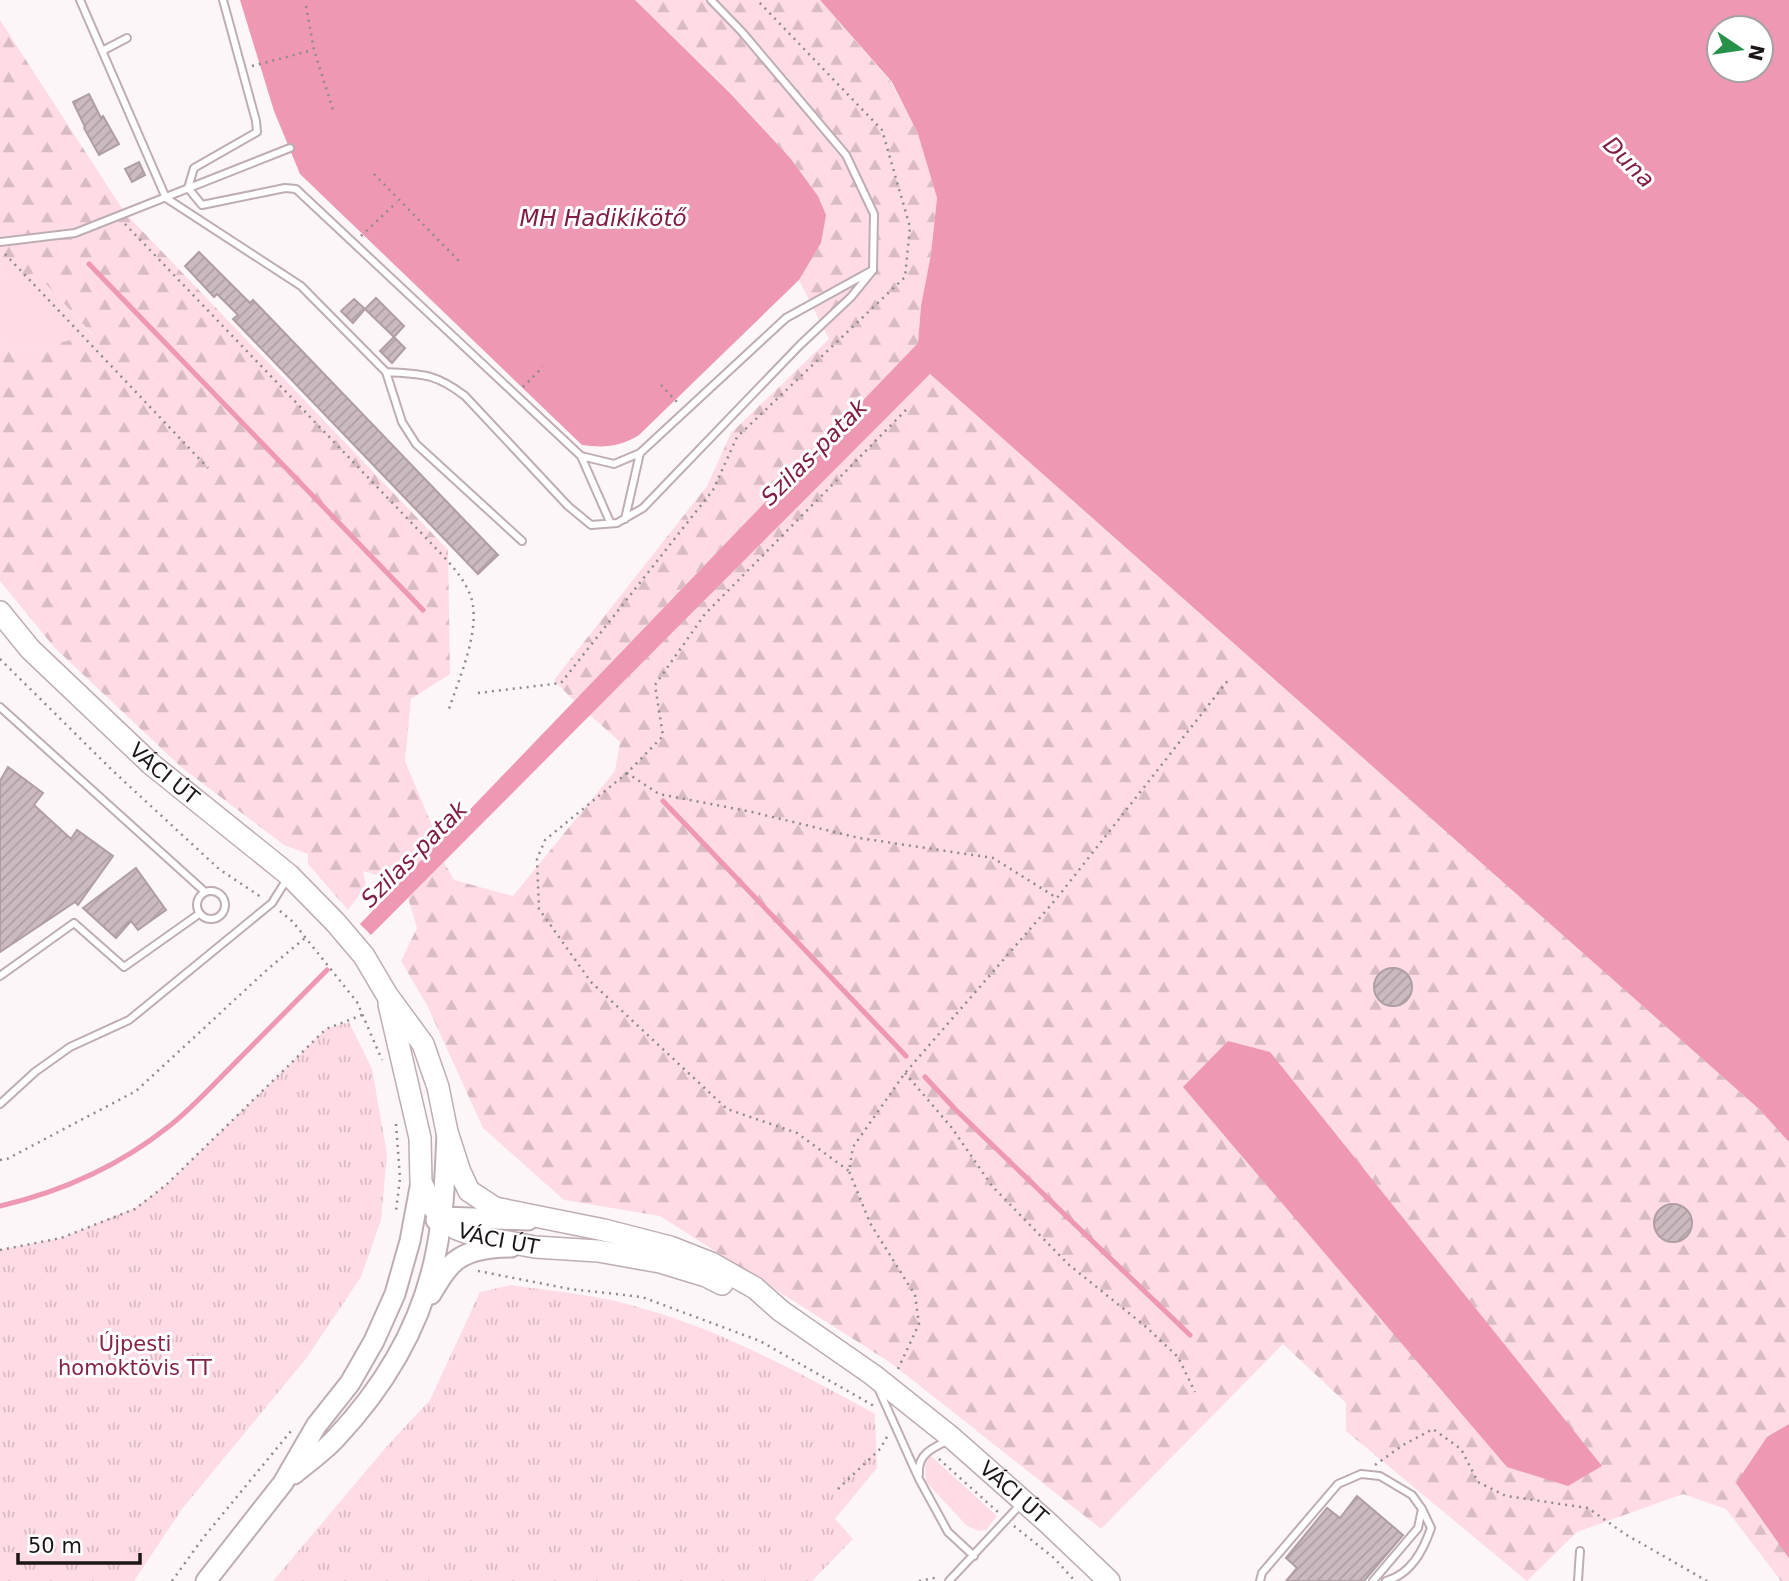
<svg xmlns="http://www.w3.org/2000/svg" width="1789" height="1581" font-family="'DejaVu Sans',sans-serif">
<defs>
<pattern id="forest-firs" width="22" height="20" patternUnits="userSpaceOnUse" patternTransform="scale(1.75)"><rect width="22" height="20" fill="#fedbe5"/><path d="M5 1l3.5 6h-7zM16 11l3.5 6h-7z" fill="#d9bbc4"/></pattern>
<pattern id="park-tufts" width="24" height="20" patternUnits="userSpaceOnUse" patternTransform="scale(1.75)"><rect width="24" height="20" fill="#fedbe5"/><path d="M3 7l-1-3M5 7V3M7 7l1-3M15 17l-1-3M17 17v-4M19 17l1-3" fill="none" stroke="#d9bbc4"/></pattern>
<pattern id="building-hatch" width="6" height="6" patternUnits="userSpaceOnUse" patternTransform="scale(1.75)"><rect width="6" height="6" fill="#cbbabf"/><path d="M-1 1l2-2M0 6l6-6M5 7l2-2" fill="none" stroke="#ae9fa3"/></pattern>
</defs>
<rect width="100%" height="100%" fill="#fdf6f8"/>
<path fill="#fedbe5" d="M36,272L93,336L24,351L0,342V278L2,279Z
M930,1455L997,1516L986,1530L979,1531L967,1526L926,1482L925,1465Z"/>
<path fill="url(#forest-firs)" d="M635,0H820L891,82L918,134L937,198L931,254L921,306L918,343L574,701L554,680L707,486L731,433L829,339L799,280L821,243L818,196L791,159L732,94Z
M0,20L125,213L448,550L450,674L411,699L405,761L439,842L401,882L363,871L366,886L348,910L308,864V854L284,845L181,767L54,647L0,581V342L24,351L93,335L36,273L2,280L0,278Z
M930,374L1759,1109L1789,1142V1581H1781L1726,1509L1683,1494L1577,1532L1527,1581L1346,1431V1403L1283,1344L1101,1529L891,1363L660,1216L564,1200L483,1128L427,1005L401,961L417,928L408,898L444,862L454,880L513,896L615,771L620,742L590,715Z"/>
<path fill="url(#park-tufts)" d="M349,1022L372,1069L387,1154L381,1220L361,1277L305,1360L182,1509L134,1581H0V1250L61,1238L135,1208L166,1185L326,1029Z
M511,1285C549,1291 590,1294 627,1304C716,1327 795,1370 875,1414L877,1468L835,1519L853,1539L812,1581H273L388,1445L430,1400L480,1292Z"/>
<path fill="#ee98b3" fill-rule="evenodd" d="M240,0H635L731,94L791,159L818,196L826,215L821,243L799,280L639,435C620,447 604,448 582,445L300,174L274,111Z
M820,0H1789V1142L1759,1109L930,374L371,935L360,924L918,343L921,306L931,254L937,198L918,134L892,82ZM1719,28H1761V70H1719Z
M1228,1041L1270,1052L1602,1466L1568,1486L1507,1467L1183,1087Z
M1789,1424V1558L1736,1483L1767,1437Z"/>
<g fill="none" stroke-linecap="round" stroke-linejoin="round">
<path stroke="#ee98b3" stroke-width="5" d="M89,264L423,610
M663,801L906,1056
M925,1077L956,1110L1190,1335
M0,1206C60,1192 119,1166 168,1127C190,1110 209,1089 229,1069C262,1036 294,1003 327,970"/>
</g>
<path fill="url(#building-hatch)" stroke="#af9ea3" stroke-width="2" d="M89,94L101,118L103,116L119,144L99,155L84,128L85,127L73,102Z
M139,162L145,175L132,182L125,169Z
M199,252L250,303L253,300L498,555L478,574L233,319L238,315L217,294L214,297L185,266Z
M376,298L404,326L394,337L365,309Z
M354,299L365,309L353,323L341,311Z
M394,337L405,348L392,363L380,351Z
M8,767L43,793L34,805L71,839L77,830L113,856L78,905L75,902L0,952V781Z
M136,868L166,910L138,930L131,921L116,938L83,908Z
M1374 987a19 19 0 1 1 38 0a19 19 0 1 1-38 0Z
M1654 1223a19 19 0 1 1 38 0a19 19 0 1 1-38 0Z
M1357,1496L1403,1535L1364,1581H1286L1297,1568L1286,1558L1327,1508L1340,1518Z"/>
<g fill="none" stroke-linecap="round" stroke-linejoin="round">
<defs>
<path id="lane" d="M80,0L166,198L301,286L386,372L402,422L416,444L522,541
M223,0L256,121L257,132L194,168L188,188L202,205L285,188L296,189L581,456L614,464L640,453L786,318L873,270
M102,51L127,38
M0,242L75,233L290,148
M386,372C422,374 435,373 465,396L568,506L591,525L617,523L643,508L800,345L851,297L873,270L874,214L846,155L742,32L711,0
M581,456L610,522
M625,519L640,453
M0,707L204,891
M197 905a14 14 0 1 1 28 0a14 14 0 1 1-28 0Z
M0,976L74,923L124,967L199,914
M0,1104L35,1072L70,1047L129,1020L272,903L287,879
M879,1390L919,1479L948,1532L974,1556
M919,1474C917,1455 932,1448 947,1441
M949,1581L1020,1505
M1260,1581L1262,1573L1338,1484L1361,1474L1380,1476L1412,1495L1422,1509L1418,1528L1373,1581
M1386,1581C1411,1574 1423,1551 1431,1528L1422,1509
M1578,1581L1580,1551"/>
<path id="secondary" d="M436,1220L441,1217L528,1220
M431,1294C437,1284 443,1273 451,1265C465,1250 492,1247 511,1247
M294,1474C308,1462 323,1452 335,1439C386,1385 424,1320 437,1247C444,1211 445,1173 447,1135
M206,1581L283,1483L316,1426L350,1383L374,1341L395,1294L410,1241L421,1182"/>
<g id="primary">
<path id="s1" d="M0,612L30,649L151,764L289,875L336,923L364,956L387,995L423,1044L438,1087L447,1132L460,1172L469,1191L495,1208L604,1230L670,1247L711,1263L755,1288L781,1311L873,1375L952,1438L1047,1522L1109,1581"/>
<path id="s2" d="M389,1004L420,1138L421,1182L431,1204L441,1217L457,1229L476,1236L535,1247L598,1251L660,1262L706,1276L722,1284"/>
</g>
</defs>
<use href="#lane" stroke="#beadb2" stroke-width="10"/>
<use href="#secondary" stroke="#beadb2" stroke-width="23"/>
<use href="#primary" stroke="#beadb2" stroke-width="24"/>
<path stroke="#908a8b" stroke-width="2.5" stroke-dasharray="2 5" stroke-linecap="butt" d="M306,6L314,50L333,110
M252,66L313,50
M374,174L459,261
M125,224L428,540C443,556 460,572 469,592C484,624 459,678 449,709
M361,236L397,202
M5,254L208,468
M661,385L678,403
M523,387L543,367
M906,410L705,614L655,685L663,736L627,773L659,794L752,812L859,838L993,858L1057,898
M0,659L113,771L219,869L261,897
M478,693L561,683L713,490L737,437L905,277L910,227L882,130L757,0
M627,773L545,840L537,859L539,909L591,982L727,1109L797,1133L849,1171
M280,911L293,922L357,1002L382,1060
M905,1073L952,1128L992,1186L1068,1264L1145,1326L1178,1357L1195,1392
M396,1124L400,1178L396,1211
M0,1160L7,1159L136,1091L269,968L305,938
M0,1250L61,1238L135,1209L166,1185L326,1029L362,1015
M478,1271L570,1289L642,1297L760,1341L874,1406
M898,1369L919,1324L915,1295L870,1223L849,1171L853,1147L905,1073L1057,898L1229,679
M939,1459L999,1513
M1375,1465L1403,1445L1433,1429L1461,1449L1478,1482L1506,1496L1588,1508L1625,1534L1707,1581
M838,1489L880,1449L888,1435
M1014,1526L1054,1558L1075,1581
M172,1581L203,1538L291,1431
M919,1581L939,1577"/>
<use href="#lane" stroke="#fff" stroke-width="6"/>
<use href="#secondary" stroke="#fff" stroke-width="19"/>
<use href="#primary" stroke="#fff" stroke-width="21"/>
</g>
<g text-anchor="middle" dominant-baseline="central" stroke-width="6" stroke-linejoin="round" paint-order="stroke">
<g font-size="21" fill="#1c1617" stroke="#fff">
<text stroke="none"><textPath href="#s1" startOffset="231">VÁCI ÚT</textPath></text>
<text stroke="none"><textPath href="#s2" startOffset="285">VÁCI ÚT</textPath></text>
<text stroke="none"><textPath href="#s1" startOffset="1398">VÁCI ÚT</textPath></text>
</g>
<g font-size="21" fill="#84224a" stroke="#fff">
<text x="135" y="1344">Újpesti<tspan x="135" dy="24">homoktövis TT</tspan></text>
</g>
<g font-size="23" font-style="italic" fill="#801d47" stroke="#fff">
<text transform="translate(1629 162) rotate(45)">Duna</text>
<text x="603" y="218">MH Hadikikötő</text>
<text transform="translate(814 452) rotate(-45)">Szilas-patak</text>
<text transform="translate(414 854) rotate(-45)">Szilas-patak</text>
</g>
</g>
<g transform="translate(1740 49) rotate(103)"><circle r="33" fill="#ffffff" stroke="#a4a2a2" stroke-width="2"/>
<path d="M0-5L12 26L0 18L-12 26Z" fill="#259149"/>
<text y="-10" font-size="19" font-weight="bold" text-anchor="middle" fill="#1c1617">N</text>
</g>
<path d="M18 1553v10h122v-10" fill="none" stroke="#1c1617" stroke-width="3.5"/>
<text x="28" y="1553" font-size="21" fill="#1c1617" stroke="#ffffff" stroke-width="5" paint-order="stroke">50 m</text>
</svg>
